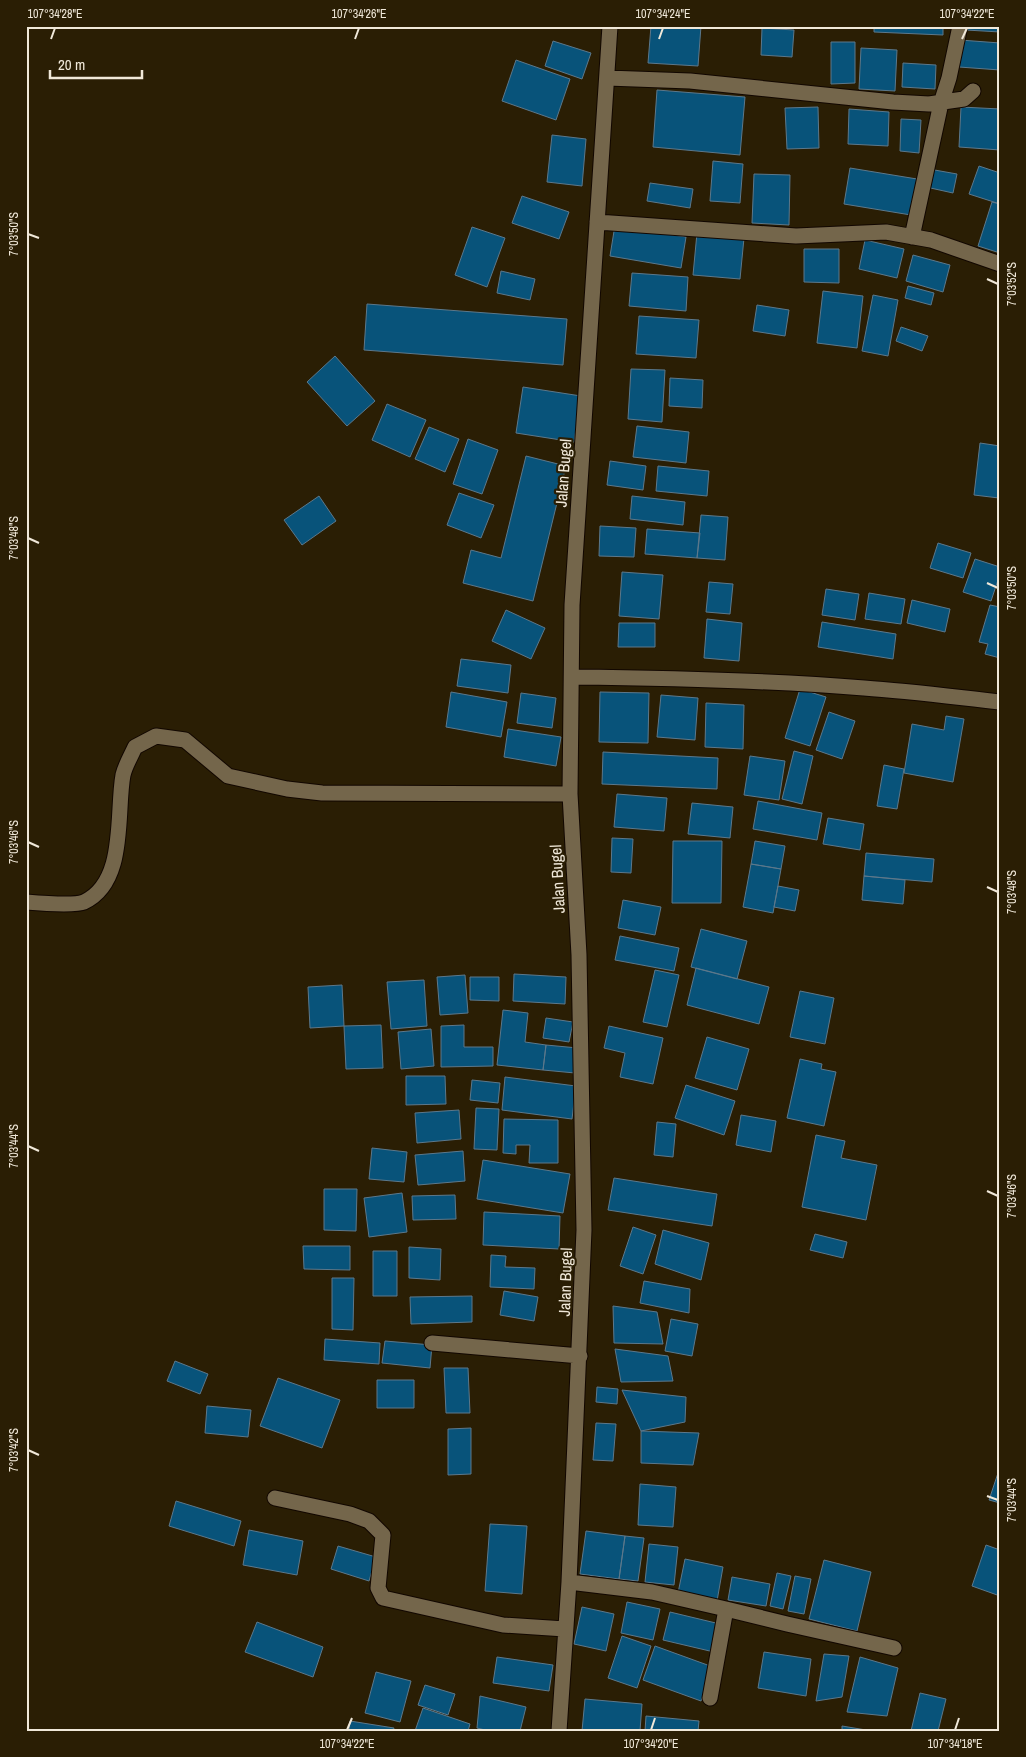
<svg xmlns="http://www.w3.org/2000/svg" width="1026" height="1757" font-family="'Archivo Narrow',sans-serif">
<rect width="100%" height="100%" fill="#2a1e04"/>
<path fill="#08537a" stroke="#5c788b" d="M651,26H701L698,66L648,63Z
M874,26H943V35L874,32Z
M967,26H1000V32L966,30Z
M762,28L794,30L792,57L761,55Z
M960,40L1000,43V70L959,67Z
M553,41L591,53L582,79L545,66Z
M831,42H855V83L831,84Z
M861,48L897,50L895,91L859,89Z
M516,60L570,79L556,120L502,101Z
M903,63L936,65L935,89L902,87Z
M657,90L745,97L740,155L653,147Z
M818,107L819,148L787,149L785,108Z
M961,107L1000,109V150L959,147Z
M849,109L889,112L888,146L848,144Z
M901,119L921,120L919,153L900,151Z
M552,135L586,139L582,186L547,182Z
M713,161L743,164L740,203L710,201Z
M979,166L1000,173V204L969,194Z
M850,168L917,179L911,215L844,204Z
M929,169L957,174L953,193L926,187Z
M754,174L790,175L789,225L752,223Z
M650,183L693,189L690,208L647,201Z
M522,196L569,212L559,239L512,223Z
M992,202L1000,204V253L978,246Z
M615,225L686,237L681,268L610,256Z
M472,227L505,238L487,287L455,275Z
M697,233L744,238L740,279L693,275Z
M865,240L904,249L897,278L859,269Z
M804,249H839V283L804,282Z
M913,255L950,265L943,292L906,281Z
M501,271L535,279L530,300L497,293Z
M632,273L688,277L686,311L629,306Z
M908,286L934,293L931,305L905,298Z
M823,291L863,296L857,348L817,343Z
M873,295L898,300L888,356L862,351Z
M367,304L567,319L563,365L364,350Z
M757,305L789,310L785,336L753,331Z
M639,316L699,320L696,358L636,354Z
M901,327L928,336L922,351L896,341Z
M335,356L375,401L347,426L307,382Z
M631,369L665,370L662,422L628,419Z
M670,378L703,380L702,408L669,406Z
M523,387L581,396L574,442L516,433Z
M387,404L426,420L410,457L372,440Z
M637,426L689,432L686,463L633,457Z
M429,427L459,439L445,472L415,459Z
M468,439L498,450L482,494L453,484Z
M980,443L1000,446L999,498L974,495Z
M526,456L566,466L533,601L463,583L471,550L501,558Z
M610,461L646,466L643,490L607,485Z
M658,466L709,471L707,496L656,491Z
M459,493L494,505L481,538L447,525Z
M319,496L336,521L302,545L284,520Z
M632,496L685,502L683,525L630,519Z
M701,515L728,517L725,560L697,558Z
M600,526L636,528L634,557L599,556Z
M647,529L700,533L697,558L645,554Z
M938,543L971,553L963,578L930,568Z
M975,559L1000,567V574L991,601L963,592Z
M622,572L663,575L659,619L619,616Z
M709,582L733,584L730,614L706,612Z
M826,589L859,594L855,620L822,615Z
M869,593L905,599L901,624L865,619Z
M912,600L950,609L945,632L907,623Z
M990,605L1000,607V658L985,654L988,644L979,642Z
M506,610L545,628L531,659L492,641Z
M707,619L742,623L739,661L704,658Z
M822,622L896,634L893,659L818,647Z
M619,623H655V647H618Z
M461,659L511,665L508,693L457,686Z
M800,689L826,697L810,746L785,738Z
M451,692L507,702L501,737L446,727Z
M600,692L649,693L648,743L599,742Z
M521,693L556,698L552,728L517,723Z
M661,695L698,698L695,740L657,737Z
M706,703L744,705L743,749L705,747Z
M829,712L855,721L842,759L816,750Z
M946,716L964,719L953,782L904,773L912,724L944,730Z
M508,729L561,737L556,766L504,757Z
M794,751L813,756L802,804L782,799Z
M603,752L718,758L717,789L602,784Z
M750,756L785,761L779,800L744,795Z
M884,765L904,769L897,809L877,806Z
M617,794L667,798L664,831L614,827Z
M758,801L822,813L817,840L753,829Z
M692,803L733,807L730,838L688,834Z
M828,818L864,824L860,850L823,844Z
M612,838L633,839L631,873L611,872Z
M673,841H722L721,903H672Z
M755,841L785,846L781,869L751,864Z
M866,853L934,859L932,882L864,876Z
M751,864L781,869L773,913L743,907Z
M864,876L905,880L903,904L862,900Z
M778,886L799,890L795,911L774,907Z
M623,900L661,907L655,935L618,928Z
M701,929L747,941L737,979L691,967Z
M620,936L679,948L674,971L615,960Z
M696,968L769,987L759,1024L687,1005Z
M655,970L679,975L667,1027L643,1022Z
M514,974L566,977L565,1004L513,1001Z
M465,975L468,1013L440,1015L437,977Z
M470,977H499V1001L470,1000Z
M424,980L427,1026L391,1029L387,982Z
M342,985L344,1026L310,1028L308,987Z
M800,991L834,998L825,1044L790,1037Z
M503,1010L528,1013L525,1042L546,1045L543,1070L497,1065Z
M546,1018L573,1022L569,1042L543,1038Z
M381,1025L383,1068L346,1069L344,1026Z
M464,1025V1047H493V1066L441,1067V1026Z
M609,1026L663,1038L653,1084L620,1077L625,1053L604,1048Z
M431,1029L434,1066L401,1069L398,1032Z
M707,1037L749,1049L737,1090L695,1078Z
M546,1045L578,1048L575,1073L543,1070Z
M800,1059L822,1064L821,1069L836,1072L824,1126L787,1118Z
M406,1076H445L446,1104L406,1105Z
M505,1077L576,1086L572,1119L502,1110Z
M472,1080L500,1083L498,1103L470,1100Z
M686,1085L735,1101L724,1135L675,1118Z
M476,1108L499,1109L497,1150L474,1149Z
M459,1110L461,1139L417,1143L415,1113Z
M741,1115L776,1121L771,1152L736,1145Z
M504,1119L558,1120V1163H529L530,1145H516V1154L503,1153Z
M657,1122L676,1124L673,1157L654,1155Z
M816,1135L845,1141L841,1158L877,1165L866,1220L802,1207Z
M372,1148L407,1152L404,1182L369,1179Z
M463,1151L465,1181L418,1185L415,1155Z
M483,1160L570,1174L563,1213L477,1199Z
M614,1178L717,1194L712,1226L608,1210Z
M324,1189H357L356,1231L324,1230Z
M402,1193L407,1232L369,1237L364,1198Z
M455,1195L456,1219L413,1220L412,1196Z
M484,1212L560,1216L559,1249L483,1245Z
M633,1227L656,1235L643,1274L620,1266Z
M663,1230L709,1243L701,1280L655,1264Z
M815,1234L847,1242L843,1258L810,1250Z
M303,1246H350V1270L304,1269Z
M409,1247L441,1249L440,1280L409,1278Z
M373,1251H397V1296H373Z
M491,1255L506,1256L505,1267L535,1268L534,1289L490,1287Z
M332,1278H354L353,1330L332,1329Z
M644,1281L690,1289L689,1313L640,1303Z
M504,1291L538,1297L534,1321L500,1315Z
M472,1296V1322L411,1324L410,1297Z
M613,1306L657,1312L663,1344L614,1343Z
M671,1319L698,1324L692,1356L665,1351Z
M325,1339L380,1343L379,1364L324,1360Z
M385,1341L432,1345L430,1368L382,1363Z
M615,1349L668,1356L673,1381L621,1382Z
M175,1361L208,1374L200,1394L167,1381Z
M444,1368H468L470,1413H446Z
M278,1378L340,1400L322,1448L260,1426Z
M377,1380H414V1408H377Z
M597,1387L618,1389L617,1404L596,1402Z
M622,1390L686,1397L685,1422L641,1431Z
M207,1406L251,1410L248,1437L205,1433Z
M596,1423L616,1424L613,1461L593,1460Z
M471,1428V1474L448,1475V1429Z
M641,1431L699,1433L693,1465L641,1463Z
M999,1470H1000V1503L989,1500Z
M640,1484L676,1487L673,1527L638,1525Z
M176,1501L241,1521L234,1546L169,1526Z
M490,1524L527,1526L522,1594L485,1591Z
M249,1530L303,1541L297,1575L243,1565Z
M586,1531L625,1536L619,1579L580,1574Z
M625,1536L644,1538L638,1581L619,1579Z
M649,1544L678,1547L674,1585L645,1582Z
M986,1545L1000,1550V1596L972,1586Z
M338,1546L376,1557L369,1581L331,1569Z
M685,1559L723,1567L717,1601L678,1593Z
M824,1560L871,1572L857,1631L809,1619Z
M777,1573L791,1576L783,1609L770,1606Z
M795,1576L811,1579L804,1614L788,1611Z
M732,1577L770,1584L766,1606L728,1600Z
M627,1602L660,1609L653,1640L621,1633Z
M582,1607L614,1614L606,1651L574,1644Z
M670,1612L720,1624L714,1652L663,1640Z
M257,1622L323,1647L313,1677L245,1652Z
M622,1636L651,1646L637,1688L608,1678Z
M655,1646L713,1667L701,1701L643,1680Z
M764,1652L811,1659L806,1696L758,1688Z
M824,1654L849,1656L842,1697L816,1701Z
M497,1657L553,1665L549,1691L493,1683Z
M860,1657L898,1668L887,1716L847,1712Z
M376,1672L411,1681L400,1722L365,1713Z
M425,1685L455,1694L448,1715L418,1705Z
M920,1693L946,1699L938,1731H911Z
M480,1696L526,1707L520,1731H489L477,1728Z
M585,1699L642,1704L640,1731H582Z
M423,1708L470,1724L468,1731H415Z
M646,1716L699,1721L698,1731H645Z
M350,1721L394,1728L393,1731H349Z
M842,1726L872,1731H842Z"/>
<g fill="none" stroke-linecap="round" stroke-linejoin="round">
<defs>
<path id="street" d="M607,78L690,81L893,102L929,104L964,99L973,91
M597,222L796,236L886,232L931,240L1000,264
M912,237L941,103L949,78L960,26
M572,677C669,678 766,680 864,688C909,691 954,697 1000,702
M26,902C38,903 74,906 84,902C127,882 116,813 123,775C125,766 131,756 135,747L156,736L185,740L228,776L287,789L322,793L570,794
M432,1343L580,1356
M275,1498L350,1514L369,1521L383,1535L378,1588L383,1598L503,1625L565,1629
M569,1582L652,1592L726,1609L710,1698
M726,1609L787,1624L894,1648
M559,1731L569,1582L584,1230L579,955L570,794L572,605L610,26"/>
</defs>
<use href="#street" stroke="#120700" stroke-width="17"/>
<use href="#street" stroke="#74664b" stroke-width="15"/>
</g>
<path fill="none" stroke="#f0e8d9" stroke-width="2" d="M51,39L55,28M355,39L359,28M659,39L663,28M962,39L967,28M28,234L39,238M987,279L998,284M28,538L39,543M987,583L998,588M28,842L39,847M987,887L998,892M28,1146L39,1151M987,1191L998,1196M28,1450L39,1455M987,1496L998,1500M347,1730L352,1718M651,1730L655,1718M955,1730L959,1718"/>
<g text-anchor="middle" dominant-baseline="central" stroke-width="4.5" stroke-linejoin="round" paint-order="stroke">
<g font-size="16" fill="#f0e8d9" stroke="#2a1e04">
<text transform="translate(563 473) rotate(-86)">Jalan Bugel</text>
<text transform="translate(557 879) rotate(-93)">Jalan Bugel</text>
<text transform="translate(565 1282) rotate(-88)">Jalan Bugel</text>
</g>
</g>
<rect width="1026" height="1757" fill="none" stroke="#2a1e04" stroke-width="55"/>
<path d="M50 70v8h92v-8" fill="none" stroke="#f0e8d9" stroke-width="2.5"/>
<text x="58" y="70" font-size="15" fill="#f0e8d9" stroke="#2a1e04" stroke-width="4" paint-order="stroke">20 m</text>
<rect x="28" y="28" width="970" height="1702" fill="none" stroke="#f0e8d9" stroke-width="2"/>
<g font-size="12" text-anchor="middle" fill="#f0e8d9">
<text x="55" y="18">107°34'28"E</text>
<text x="359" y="18">107°34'26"E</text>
<text x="663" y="18">107°34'24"E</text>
<text x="967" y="18">107°34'22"E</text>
<text transform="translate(14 234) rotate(-90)" y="4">7°03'50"S</text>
<text transform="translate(1012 284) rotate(-90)" y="4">7°03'52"S</text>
<text transform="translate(14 538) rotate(-90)" y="4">7°03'48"S</text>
<text transform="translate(1012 588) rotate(-90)" y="4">7°03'50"S</text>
<text transform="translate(14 842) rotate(-90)" y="4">7°03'46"S</text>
<text transform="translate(1012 892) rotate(-90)" y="4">7°03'48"S</text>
<text transform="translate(14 1146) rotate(-90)" y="4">7°03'44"S</text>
<text transform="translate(1012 1196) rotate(-90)" y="4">7°03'46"S</text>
<text transform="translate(14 1450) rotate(-90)" y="4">7°03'42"S</text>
<text transform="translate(1012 1500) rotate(-90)" y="4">7°03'44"S</text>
<text x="347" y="1748">107°34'22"E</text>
<text x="651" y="1748">107°34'20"E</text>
<text x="955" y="1748">107°34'18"E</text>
</g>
</svg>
